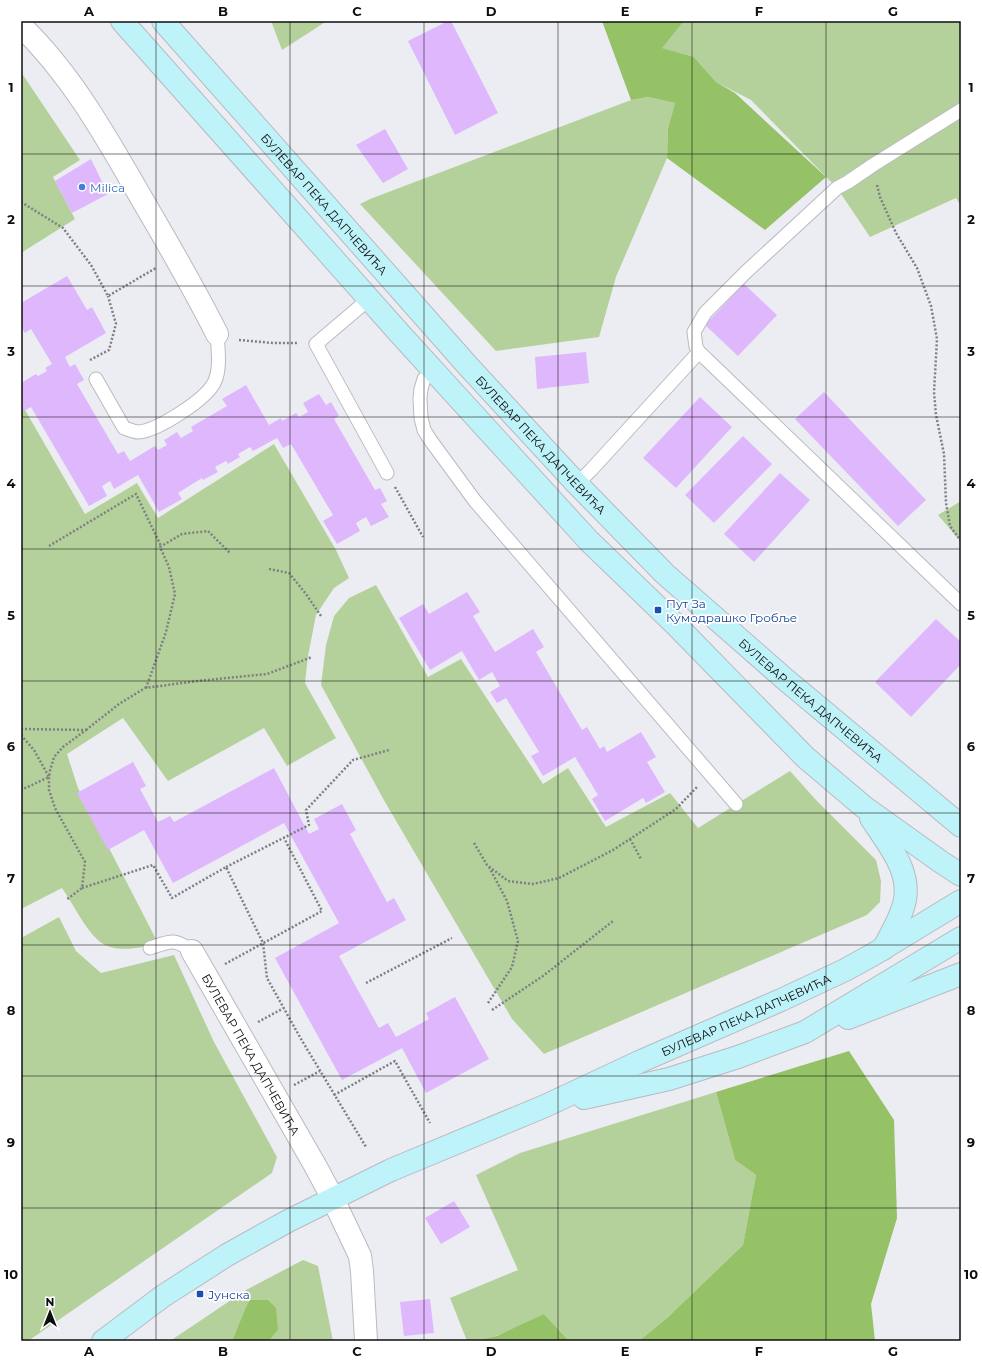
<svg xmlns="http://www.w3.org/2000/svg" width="982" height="1362" font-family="Montserrat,sans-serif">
<rect width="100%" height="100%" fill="#ecedf3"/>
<path fill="#b5d19b" d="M271,21H327L282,50Z
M684,21H961V206L956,198L870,237L837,188L751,100L716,82L694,57L661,48Z
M21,72L80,160L53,177L75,219L21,253Z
M648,97L675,103L668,128L667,158L616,277L599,337L496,351L360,204L370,199L631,100Z
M21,403L85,514L137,483L158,518L274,444L336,550L349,578L334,588L316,615L308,656L305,683L336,738L287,766L264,728L168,781L123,718L67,754L78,788L158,943C142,948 114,954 99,941C84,928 74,905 62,888L21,909Z
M961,501V542L938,515Z
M376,585L428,677L461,659L543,784L568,768L606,827L670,793L698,828L790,771L816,800L876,860L881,881L880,902L867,915L544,1054L512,1019L385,802L321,685L326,645L334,616L349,598Z
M59,917L76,951L101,973L174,955L214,1042L277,1157L272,1173L28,1341H21V938Z
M716,1092L735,1160L756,1175L743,1245L667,1318L639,1341H569L544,1314C520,1326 495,1341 467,1341L450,1298L518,1270L476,1175L520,1153Z
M303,1260L318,1266L333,1341H269L278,1330L245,1309L232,1341H170L246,1290Z"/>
<path fill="#95c167" d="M602,21H684L662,48L694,57L716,82L735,93L826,177L765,230L667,158L668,128L675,103L648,97L631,100Z
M849,1051L894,1120L897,1218L871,1304L875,1341H639L667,1318L743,1245L756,1175L735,1160L716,1092Z
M250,1300H268L276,1308L278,1330L269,1341H232L245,1309Z
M544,1314L569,1341H475L497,1336Z"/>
<path fill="#dfb7fc" d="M448,21H451L498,113L455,135L408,41Z
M385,129L408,169L383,183L356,145Z
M91,159L108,194L72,213L55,181Z
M67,276L87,310L92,307L106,333L65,357L70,367L75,364L84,380L77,384L118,454L124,451L130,461L155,446L158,450L167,445L164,440L177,432L181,438L193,431L191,427L227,406L222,399L246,385L269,425L281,418L282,421L296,413L299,417L308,412L303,403L319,394L326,405L331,402L339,416L334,419L375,490L380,488L387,501L381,504L389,517L371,526L366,517L356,523L360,531L337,544L323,521L333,515L291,444L283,448L277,438L253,451L250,447L238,454L240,457L228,464L226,461L215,467L218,472L203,480L202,478L178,493L182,499L159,512L138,475L114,489L110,481L102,486L107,496L89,506L31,407L24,411L21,405V383L36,374L38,376L47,371L45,368L52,364L31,329L25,333L21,327V303Z
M744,284L777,315L738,356L705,325Z
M586,352L589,383L537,389L535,357Z
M824,392L926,500L898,526L795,419Z
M700,397L732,427L676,488L643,458Z
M743,436L772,464L714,523L685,495Z
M780,473L810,500L754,562L724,534Z
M467,592L480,612L473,616L495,652L533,629L544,647L536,652L582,730L587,727L600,749L604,746L607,752L641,732L656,757L647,762L665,792L646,803L643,798L605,821L592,799L598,795L575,757L543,776L531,756L539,752L506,698L497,703L490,692L500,686L492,672L479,680L462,651L430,670L399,618L423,604L429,614Z
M936,619L961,642V664L911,717L875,682Z
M133,762L146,786L140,789L158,822L170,816L174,822L274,768L309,834L319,829L314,819L342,804L356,830L350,834L387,902L394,898L406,920L339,956L379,1028L388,1023L396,1037L429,1019L426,1013L455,997L489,1059L426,1093L402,1048L342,1080L275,958L339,923L284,823L173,883L144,830L108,850L77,793Z
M454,1201L470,1227L441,1244L425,1218Z
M430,1299L434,1333L404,1336L400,1302Z"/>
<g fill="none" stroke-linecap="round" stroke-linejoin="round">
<defs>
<path id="lane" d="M961,110L873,165L848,182L837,188L746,272L705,313L694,332L696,347L699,352L961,604
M369,299L316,344L387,473
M433,369L424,379L421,389L420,398L421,418L424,430L431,441L475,501L736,804
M96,379L124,428C128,429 134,432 138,432C157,431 205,400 214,383C221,370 218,348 217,334
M577,484L591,470L699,352
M150,948C171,941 174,938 192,951"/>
<g id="street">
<path d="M21,26C71,74 105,135 139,194C166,240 193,286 217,334"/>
<path id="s1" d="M192,951L316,1167L333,1199L360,1256L362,1271L366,1341"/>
</g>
<g id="secondary">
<path d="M122,21L401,335L589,541L675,624L805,757L864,807L941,862L961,875"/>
<path id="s2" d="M163,21L468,366L577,484L665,574L786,680L961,826"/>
<path d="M871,818C887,843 913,872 904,904C900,920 891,934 883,949"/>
<path d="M848,1018L961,974"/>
<path d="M584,1098L669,1079L738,1057L805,1032L961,938"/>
<path id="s3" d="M103,1341L163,1296L227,1255L288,1221L391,1170L545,1106L639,1062L781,1000L845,970L874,954L961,901"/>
</g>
</defs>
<use href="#lane" stroke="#b9bac1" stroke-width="15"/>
<use href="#street" stroke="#b9bac1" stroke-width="24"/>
<use href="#secondary" stroke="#b9bac1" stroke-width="24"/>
<path stroke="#7e7f83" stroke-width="2.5" stroke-dasharray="2 2" stroke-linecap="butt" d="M877,185L880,197L896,233L917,268L931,306L937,339L934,392L936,415L944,454L946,503L950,526L961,541
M21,202L63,228L91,265L108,296L156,268
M239,340L273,343H298
M90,360L109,350L116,324L108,296
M395,487L423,537
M49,546L136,494L161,546
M269,569L289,573L306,594L321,616
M146,688L166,632L175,594L169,567L160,547L182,534L208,531L230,553
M21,729L86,730L63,747L54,757L50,771L49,777V790L55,808L85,862L82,888L66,900
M86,730L119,704L145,688L197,681L267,674L312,657
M21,735L34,750L49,777L21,790
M630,839L641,859
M474,843L487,865L508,881L533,884L559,878L613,850L630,839L676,809L697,787
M226,867L309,825L306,810L353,760L389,750
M82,888L153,865L172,898L226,867L263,943L267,978L301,1039L366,1147
M225,964L322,911L284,838
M366,983L452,938
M488,1003L512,967L518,941L507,901L489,867
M492,1010L543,976L613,921
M258,1022L284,1008
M294,1085L320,1071
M334,1095L395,1061L430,1123"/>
<use href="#lane" stroke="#fff" stroke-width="13"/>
<use href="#street" stroke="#fff" stroke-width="22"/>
<use href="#secondary" stroke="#bef3f9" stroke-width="22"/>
</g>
<path fill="none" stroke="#0e0e10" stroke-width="1" stroke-opacity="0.55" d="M156,21V1341M290,21V1341M424,21V1341M558,21V1341M692,21V1341M826,21V1341M21,154H961M21,286H961M21,417H961M21,549H961M21,681H961M21,813H961M21,945H961M21,1076H961M21,1208H961"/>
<circle fill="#3f7fe0" stroke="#fff" stroke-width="1.5" cx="82" cy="187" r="4"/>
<g fill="#1a4fb4" stroke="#fff" stroke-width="1.5">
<rect x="654" y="606" width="8" height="8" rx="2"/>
<rect x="196" y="1290" width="8" height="8" rx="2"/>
</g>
<g text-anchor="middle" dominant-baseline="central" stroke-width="3.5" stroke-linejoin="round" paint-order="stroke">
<g font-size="12" fill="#366cbe" stroke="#fff" text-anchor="start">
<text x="90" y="187">Milica</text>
</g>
<g font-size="12" fill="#0e0e10" stroke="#fff">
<text stroke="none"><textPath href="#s2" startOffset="244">БУЛЕВАР ПЕКА ДАПЧЕВИЋА</textPath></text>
<text stroke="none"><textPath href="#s2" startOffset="568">БУЛЕВАР ПЕКА ДАПЧЕВИЋА</textPath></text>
<text stroke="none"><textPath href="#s2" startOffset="940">БУЛЕВАР ПЕКА ДАПЧЕВИЋА</textPath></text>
<text stroke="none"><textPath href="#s3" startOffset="723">БУЛЕВАР ПЕКА ДАПЧЕВИЋА</textPath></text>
<text stroke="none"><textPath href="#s1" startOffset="119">БУЛЕВАР ПЕКА ДАПЧЕВИЋА</textPath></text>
</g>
<g font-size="12" fill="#164399" stroke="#fff" text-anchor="start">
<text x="666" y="603">Пут За<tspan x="666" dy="14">Кумодрашко Гробље</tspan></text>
<text x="208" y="1294">Јунска</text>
</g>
</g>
<rect width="982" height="1362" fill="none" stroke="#ffffff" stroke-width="44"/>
<g transform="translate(50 1312)" stroke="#ffffff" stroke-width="3" paint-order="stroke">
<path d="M0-3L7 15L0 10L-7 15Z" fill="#0e0e10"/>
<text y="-6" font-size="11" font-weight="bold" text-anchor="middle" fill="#0e0e10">N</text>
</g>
<rect x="22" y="22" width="938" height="1318" fill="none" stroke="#0e0e10" stroke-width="1.5"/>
<g font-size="13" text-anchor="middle" font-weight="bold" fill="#0e0e10">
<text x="89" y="16">A</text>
<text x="223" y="16">B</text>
<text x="357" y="16">C</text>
<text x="491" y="16">D</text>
<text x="625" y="16">E</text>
<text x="759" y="16">F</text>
<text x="893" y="16">G</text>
<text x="11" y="92">1</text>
<text x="971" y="92">1</text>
<text x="11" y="224">2</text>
<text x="971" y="224">2</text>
<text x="11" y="356">3</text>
<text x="971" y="356">3</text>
<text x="11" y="488">4</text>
<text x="971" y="488">4</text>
<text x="11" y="620">5</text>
<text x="971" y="620">5</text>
<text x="11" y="751">6</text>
<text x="971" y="751">6</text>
<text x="11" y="883">7</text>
<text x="971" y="883">7</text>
<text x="11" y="1015">8</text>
<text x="971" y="1015">8</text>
<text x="11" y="1147">9</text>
<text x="971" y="1147">9</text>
<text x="11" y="1279">10</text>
<text x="971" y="1279">10</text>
<text x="89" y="1356">A</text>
<text x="223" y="1356">B</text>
<text x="357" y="1356">C</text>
<text x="491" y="1356">D</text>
<text x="625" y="1356">E</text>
<text x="759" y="1356">F</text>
<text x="893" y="1356">G</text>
</g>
</svg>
